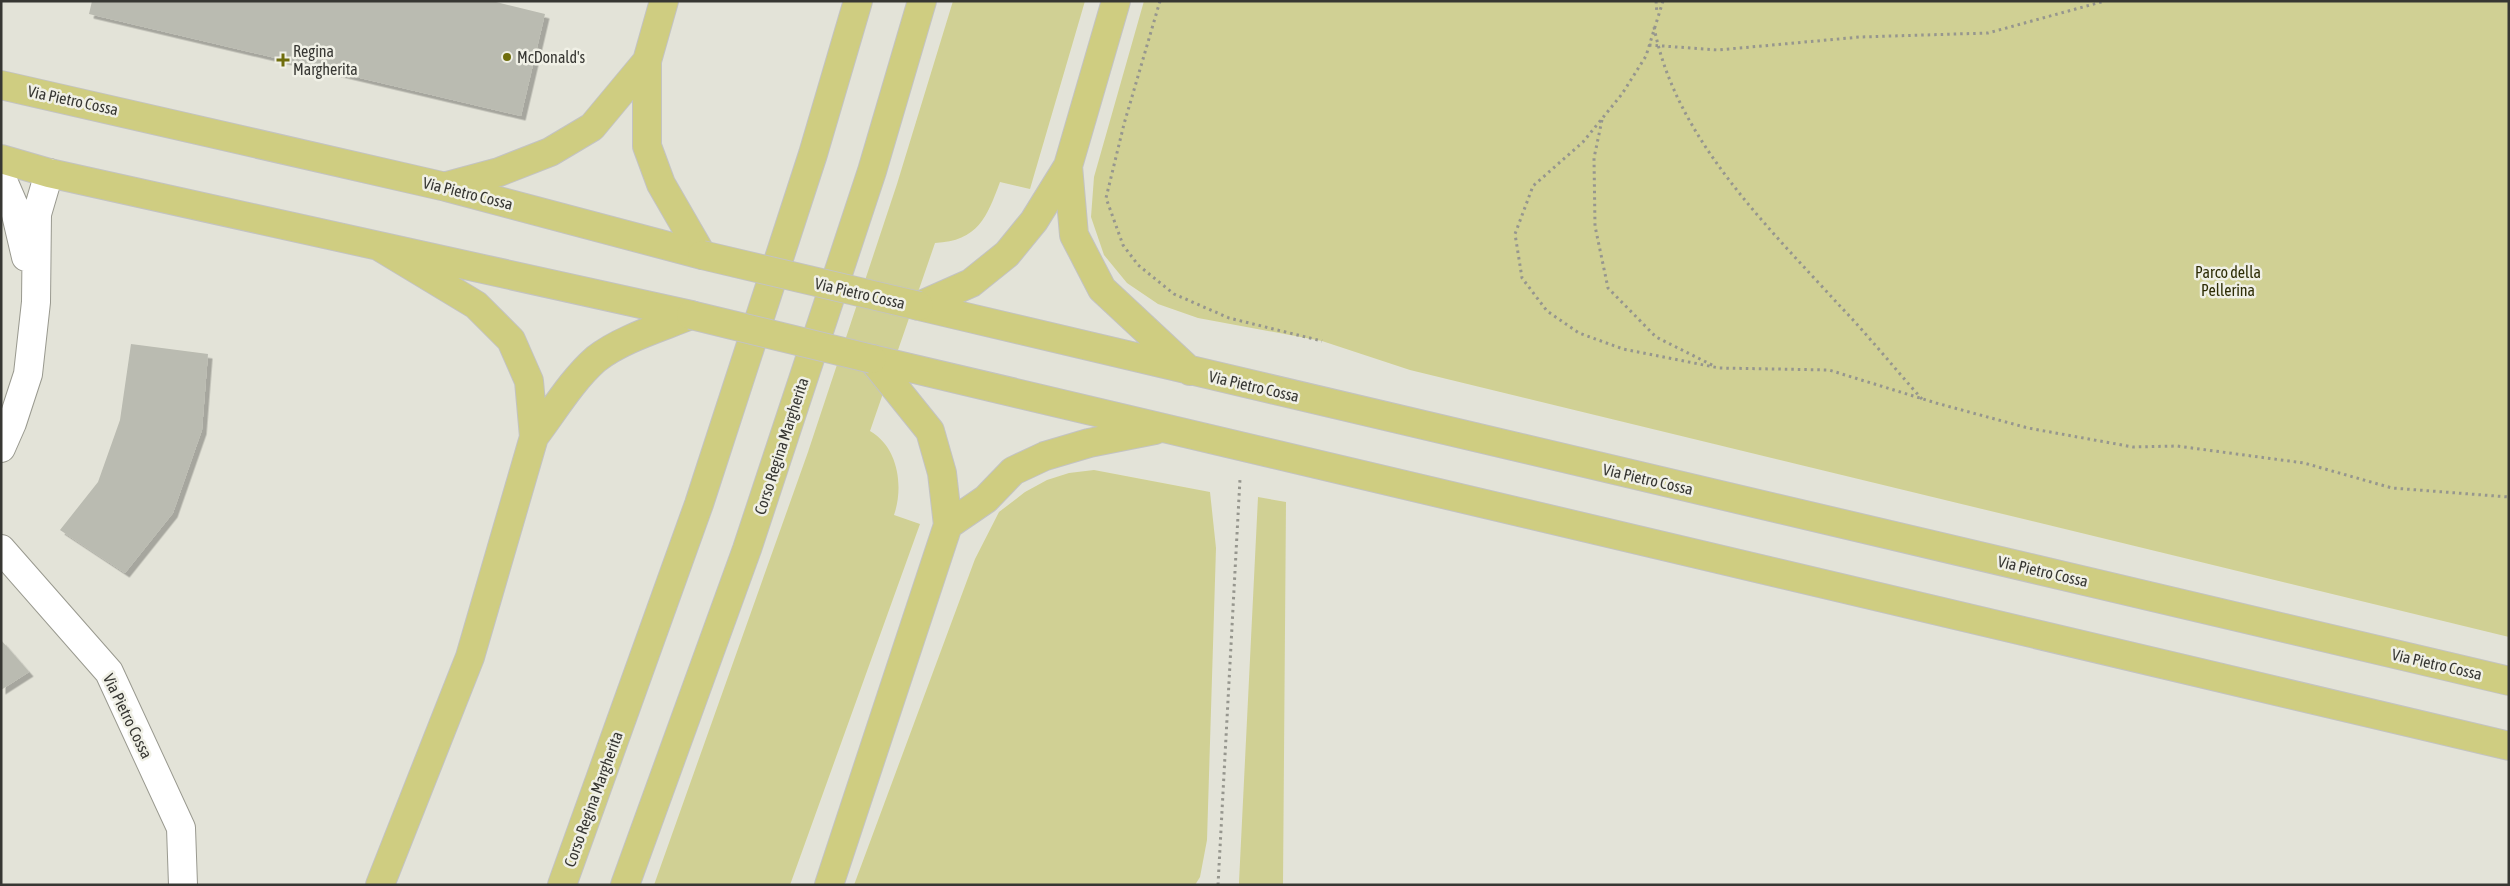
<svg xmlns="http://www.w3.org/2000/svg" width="2510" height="886" font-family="'Asap Condensed',sans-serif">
<defs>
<filter id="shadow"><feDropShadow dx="4.5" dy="4.5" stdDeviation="0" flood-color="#0004"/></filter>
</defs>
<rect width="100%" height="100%" fill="#e3e3d8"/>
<path fill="#d0d094" d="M953,1H1085L1030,189L1000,182C987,217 978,241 935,243L870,431C898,447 904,486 894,515L920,524L790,885H654L808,452L897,184Z
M1144,1H2509V637L1410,370L1322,341L1198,318L1158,304L1127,283L1104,255L1091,217L1094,177Z
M1094,470L1210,492L1216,548L1207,840L1200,877L1195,885H854L975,559L999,512L1025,492L1047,480L1069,473Z
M1258,497L1286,502L1283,885H1239V882Z"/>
<path fill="#babbb1" filter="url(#shadow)" d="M92,1H492L545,14L521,116L89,14Z
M131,344L208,354L202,430L173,513L125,573L60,530L98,482L120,420Z
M1,640L29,672L1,690Z"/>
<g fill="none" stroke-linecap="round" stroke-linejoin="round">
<defs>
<path id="minor" d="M1,176L14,206L26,257
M1,448L12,423L28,374L36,302L37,214L49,173
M1,549L109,672L181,828L183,885"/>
<path id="major" d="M664,1L647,61V146L661,184L702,255
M1,85L446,187L702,255
M1,159L49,173L691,315
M1068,166L1074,235L1102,289L1190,371
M447,186L499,172L550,152L592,127L647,61
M919,306L2509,681
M919,306L971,283L1007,254L1034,221L1068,166L1116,1
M872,359L2509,746
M534,437C553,412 572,380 596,359C621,339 662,327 691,315
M948,525L986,499L1013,471L1045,456L1089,443L1155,430
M380,885L470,657L534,437L529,381L511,340L476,305L380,247
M562,885L699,504L813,154L858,1
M625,885L747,549L872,171L922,1
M829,885L948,525L942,473L930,431L872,359"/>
</defs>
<use href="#minor" stroke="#99998f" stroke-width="30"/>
<use href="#major" stroke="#c3c3c2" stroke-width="30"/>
<path stroke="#96968e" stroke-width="3" stroke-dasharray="2.5 4" stroke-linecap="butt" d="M1160,1L1124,124L1106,198L1123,245L1138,265L1174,294L1229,318L1322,341
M1656,1L1657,14
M1663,1L1646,56L1622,94L1583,142L1533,186L1515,234L1522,278L1547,311L1579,333L1623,349L1719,368L1829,370L1936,403L2028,428L2133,447L2177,446L2304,463L2392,488L2509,497
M1654,27C1675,137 1766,225 1839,305C1868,335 1894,368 1922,399
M1649,45L1718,50L1860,37L1988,33L2105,1
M1602,120L1594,158L1595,226L1608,288L1656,337L1714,366
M1218,885L1240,479"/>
<use href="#minor" stroke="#fff" stroke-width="28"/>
<use href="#major" stroke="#cfcd81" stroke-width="28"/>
<defs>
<path id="major-bridge" d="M702,255L919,306
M691,315L872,359"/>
</defs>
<use href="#major-bridge" stroke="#c3c3c2" stroke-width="30" stroke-linecap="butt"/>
<use href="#major-bridge" stroke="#cfcd81" stroke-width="28"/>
</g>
<g fill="#6f6d0c" stroke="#f0f0e6" stroke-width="2">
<circle cx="507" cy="57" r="5"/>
<path d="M280.5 52.5h5v5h5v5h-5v5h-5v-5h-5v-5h5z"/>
</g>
<g text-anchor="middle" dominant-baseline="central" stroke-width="5" stroke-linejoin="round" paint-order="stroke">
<g font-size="16" fill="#373733" stroke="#f0f0e6" text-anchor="start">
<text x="293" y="51">Regina<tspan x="293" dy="18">Margherita</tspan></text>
<text x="517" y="57">McDonald's</text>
</g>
<g font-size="16" fill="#373733" stroke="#f0f0e6">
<text transform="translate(73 100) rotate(12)">Via Pietro Cossa</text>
<text transform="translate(468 193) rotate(14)">Via Pietro Cossa</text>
<text transform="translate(860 293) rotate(13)">Via Pietro Cossa</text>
<text transform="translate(1254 386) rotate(13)">Via Pietro Cossa</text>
<text transform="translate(781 446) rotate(-72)">Corso Regina Margherita</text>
<text transform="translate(1648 479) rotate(13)">Via Pietro Cossa</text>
<text transform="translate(2043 571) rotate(13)">Via Pietro Cossa</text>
<text transform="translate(2437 664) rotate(13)">Via Pietro Cossa</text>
<text transform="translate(128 716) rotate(64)">Via Pietro Cossa</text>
<text transform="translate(593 799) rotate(-70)">Corso Regina Margherita</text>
</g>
<g font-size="16" fill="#2e2d06" stroke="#f0f0e6">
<text x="2228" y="272">Parco della<tspan x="2228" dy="18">Pellerina</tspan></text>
</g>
</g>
<rect width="2510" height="886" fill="none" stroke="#373733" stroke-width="5"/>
</svg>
